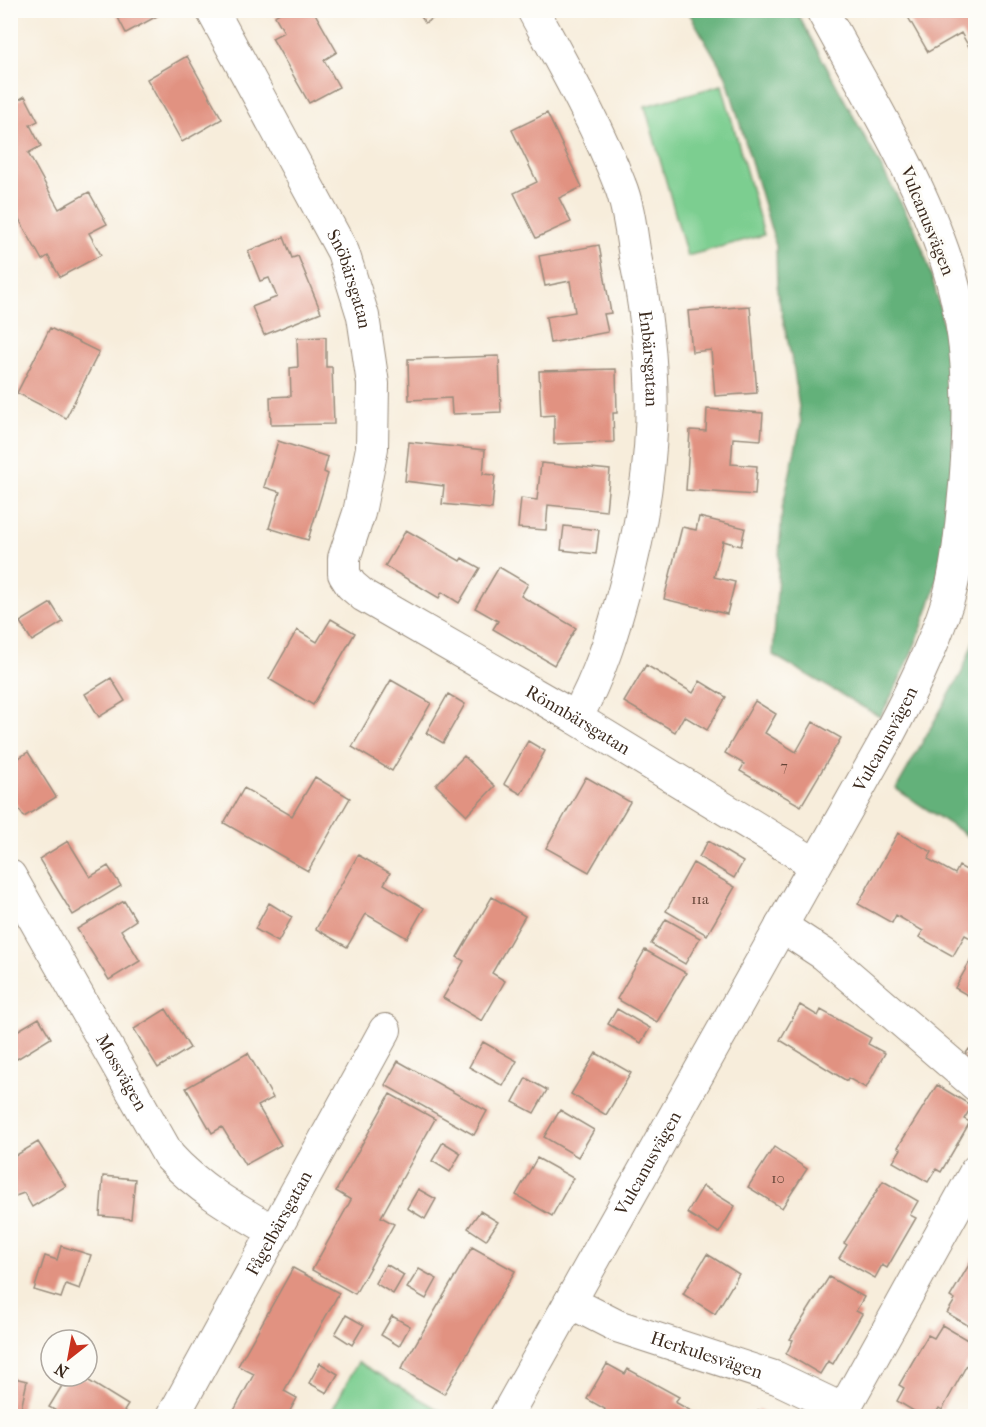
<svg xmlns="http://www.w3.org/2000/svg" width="986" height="1427" font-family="'IM FELL French Canon',serif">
<rect width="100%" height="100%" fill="#fdfcf7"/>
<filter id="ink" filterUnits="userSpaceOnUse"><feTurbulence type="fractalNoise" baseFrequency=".0167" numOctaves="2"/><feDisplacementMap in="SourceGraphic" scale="12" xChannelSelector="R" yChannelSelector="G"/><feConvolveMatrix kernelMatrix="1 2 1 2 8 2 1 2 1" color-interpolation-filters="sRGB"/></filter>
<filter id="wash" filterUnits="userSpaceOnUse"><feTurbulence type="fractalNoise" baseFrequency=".008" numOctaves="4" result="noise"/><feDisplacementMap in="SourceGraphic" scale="24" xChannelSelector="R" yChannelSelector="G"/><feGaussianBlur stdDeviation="1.35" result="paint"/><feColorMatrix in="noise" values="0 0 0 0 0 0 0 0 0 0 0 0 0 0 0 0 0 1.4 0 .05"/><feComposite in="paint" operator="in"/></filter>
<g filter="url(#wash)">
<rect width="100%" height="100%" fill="#f7eddb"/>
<path fill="#7bce90" stroke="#5b7c57" stroke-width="1.5" d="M722,85L764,235L687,256L645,106Z
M358,1362L449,1416H329Z"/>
<path fill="#64b17a" stroke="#506e4c" stroke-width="1.5" d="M688,11H796L915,229C949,313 959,403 952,493C950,509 951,527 947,543C933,605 911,662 880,717L773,655L782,509L801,423L794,370L777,291L776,246L726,76Z
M975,637L976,841H975L896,789L962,672Z"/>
<g id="blocks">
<path fill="#e19281" d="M114,10H159L161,14L126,33Z
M284,10H313L337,52L324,60L339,87L309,103L272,38L284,32L275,16Z
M417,10H448L425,23Z
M904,10H976V59L961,33L928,52Z
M187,56L222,119L182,142L147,79Z
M25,96L38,121L30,125L41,146L28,153L59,209L89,192L107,224L89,233L101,255L60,277L48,256L42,260L10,203V105Z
M547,113L582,187L559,198L571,222L536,238L514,193L537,182L512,130Z
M284,237L292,258L298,256L321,312L264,335L252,307L277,297L269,278L260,281L248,251Z
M599,245L611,313L604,314L608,332L550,343L546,317L575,312L570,281L545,286L539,256Z
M750,306L757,393L715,396L711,350L692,352L688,311Z
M50,328L99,352L66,418L17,393Z
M326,337V367H332L334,424L271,425L270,397L291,396L290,368L298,367L297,338Z
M499,356L501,412L452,414L451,398L409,400L408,359Z
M616,369L617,413H613L614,442L554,444V415L541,416L539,371Z
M707,409L763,413L761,440L733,438L731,464L757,466L755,495L686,490L690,430L706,431Z
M278,441L328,457L324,472L328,474L308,540L269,528L280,492L264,487Z
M409,442L485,450L483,474L495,475L492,509L442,504L444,486L405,481Z
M541,463L610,470L606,511L548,505L546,530L518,528L521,498L537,500Z
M699,517L745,528L741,546L723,541L714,577L735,582L727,614L664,599L682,527L696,530Z
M564,526L599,530L596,554L561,550Z
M406,530L460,561L462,558L480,568L459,603L442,592L439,598L385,566Z
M499,567L528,584L521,596L576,628L554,665L493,629L498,621L475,608Z
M51,603L63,622L32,641L20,622Z
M331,619L355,633L313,705L269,679L297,630L317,642Z
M646,665L693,693L700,681L726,697L707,730L684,716L675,732L624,702Z
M111,678L125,701L99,717L85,694Z
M391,680L431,703L392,771L352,747Z
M448,694L465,704L443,743L426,733Z
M755,701L776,714L765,733L796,752L813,722L841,738L801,806L740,771L744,764L725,753Z
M528,741L545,751L521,794L504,784Z
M28,752L56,797L24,817L10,796V764Z
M464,756L495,786L467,815L436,785Z
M315,777L350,798L308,871L224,823L244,788L292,816Z
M586,777L630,802L589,872L546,848Z
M898,833L932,852L928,859L955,874L959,866L976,875V941L965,935L953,956L919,937L923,931L896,915L892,923L858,904Z
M68,841L90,877L108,866L121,886L73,915L39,859Z
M708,841L743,862L734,878L699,857Z
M358,855L390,873L384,884L424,908L407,938L366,914L347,947L316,929Z
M693,863L735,887L707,935L666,911Z
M492,897L525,916L492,973L505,981L482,1021L443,998L464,961L457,957Z
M124,901L136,920L121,930L140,961L109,980L77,929Z
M269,903L292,917L278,942L255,929Z
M666,919L700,938L685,964L651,944Z
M645,950L686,973L657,1022L617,999Z
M973,956L976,957V1000L955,988Z
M800,1005L818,1016L821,1010L871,1038L868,1044L885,1053L866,1088L848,1078L847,1081L780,1040Z
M166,1009L190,1048L158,1068L134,1029Z
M617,1009L650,1028L641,1043L608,1024Z
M39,1018L51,1038L17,1059L10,1050V1035Z
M483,1042L517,1061L503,1086L469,1067Z
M969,1049L976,1053V1068L962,1059Z
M248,1053L273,1098L258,1106L281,1145L245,1165L222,1127L212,1133L186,1088Z
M596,1053L631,1073L606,1115L571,1094Z
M398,1061L487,1111L474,1135L385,1085Z
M526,1078L547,1090L534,1113L513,1102Z
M937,1085L972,1106L964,1119L970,1122L941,1172L936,1169L928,1182L893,1162L901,1149L898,1147Z
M390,1094L435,1119L381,1217L394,1224L355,1294L312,1270L351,1200L336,1191Z
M560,1110L594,1130L578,1157L544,1137Z
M38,1142L66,1186L32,1207L24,1193L10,1198V1159Z
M443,1142L461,1153L450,1172L432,1161Z
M774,1147L807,1169L782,1208L748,1187Z
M537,1158L573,1178L552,1216L516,1195Z
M103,1176L135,1179L131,1219L100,1216Z
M883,1181L918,1201L910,1215L916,1218L887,1268L882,1265L875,1278L839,1258L847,1245L844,1243Z
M703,1186L735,1206L719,1233L687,1213Z
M418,1189L436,1199L425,1219L407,1208Z
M480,1211L498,1222L486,1240L468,1228Z
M61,1246L91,1255L80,1289L66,1284L61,1298L34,1290L45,1256L57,1260Z
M472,1247L515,1271L444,1394L401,1369Z
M976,1253V1330L947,1313L955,1300L950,1297Z
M707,1254L739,1274L715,1314L683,1294Z
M386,1264L404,1275L393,1294L375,1283Z
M293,1268L339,1293L284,1391L297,1398L287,1416H231L254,1374L238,1366Z
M419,1269L437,1279L426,1299L407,1288Z
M829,1277L864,1297L856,1311L862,1314L833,1364L828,1361L820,1374L786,1354L793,1340L790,1339Z
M346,1315L364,1325L352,1345L335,1334Z
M392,1316L410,1326L399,1346L381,1335Z
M942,1325L976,1345V1348L942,1410L939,1408L934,1416H922L897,1401L904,1388L899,1385L928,1335L934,1338Z
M320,1363L338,1374L327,1393L309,1383Z
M607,1364L625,1374L628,1369L679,1397L675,1402L693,1412L690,1416H612L604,1412L605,1409L587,1399Z
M68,1376H81L128,1405L121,1416H65L49,1407Z
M10,1377L27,1381L20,1414L10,1412Z
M758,1410L769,1416H754Z"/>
</g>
</g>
<g filter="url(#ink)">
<use href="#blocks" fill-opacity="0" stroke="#998c7c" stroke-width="1.5"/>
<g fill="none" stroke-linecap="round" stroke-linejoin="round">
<defs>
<g id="minor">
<path id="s1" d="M212,10L343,252L363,316L373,384L372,448L359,513L344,558V574L351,585L364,596L576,718L815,864"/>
<path id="s2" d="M533,10C564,67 597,125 620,185C629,207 631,233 635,256C660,375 657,470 625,587C612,635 600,675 576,718"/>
<path id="s3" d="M10,876L169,1156C199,1189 235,1209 273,1231"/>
<path d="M781,926L825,955L976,1085"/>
<path id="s4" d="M570,1302L617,1326L777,1378L844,1410"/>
<path id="s5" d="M173,1416L385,1030"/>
<path id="s6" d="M506,1416L883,745C908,698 932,651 948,600C957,570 960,537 963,506C972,424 972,342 947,263C918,174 866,92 822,10"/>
<path d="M840,1416L976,1171"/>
</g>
</defs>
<use href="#minor" stroke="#998c7c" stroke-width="34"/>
<use href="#minor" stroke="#fff" stroke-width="32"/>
</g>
</g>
<g text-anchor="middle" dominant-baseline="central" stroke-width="6" stroke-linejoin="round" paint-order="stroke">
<g font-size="15" fill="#644437">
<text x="784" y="766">7</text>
<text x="700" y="899">11a</text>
<text x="778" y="1178">10</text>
</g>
<g font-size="18" fill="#3b2a1e" stroke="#fdfcf7">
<text transform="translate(927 221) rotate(68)">Vulcanusvägen</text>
<text stroke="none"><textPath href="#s1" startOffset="303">Snöbärsgatan</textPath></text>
<text stroke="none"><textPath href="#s2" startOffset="372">Enbärsgatan</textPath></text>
<text stroke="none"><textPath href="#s1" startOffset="882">Rönnbärsgatan</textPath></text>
<text stroke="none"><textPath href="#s6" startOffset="776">Vulcanusvägen</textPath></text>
<text stroke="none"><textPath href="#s3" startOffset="226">Mossvägen</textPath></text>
<text stroke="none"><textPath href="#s6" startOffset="290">Vulcanusvägen</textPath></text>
<text stroke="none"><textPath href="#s5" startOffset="220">Fågelbärsgatan</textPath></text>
<text stroke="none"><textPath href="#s4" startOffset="147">Herkulesvägen</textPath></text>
</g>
</g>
<rect width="986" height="1427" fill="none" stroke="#fdfcf7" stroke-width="36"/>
<g transform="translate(69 1358) rotate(211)"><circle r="28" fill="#fdfcf7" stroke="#afa8a0" stroke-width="1.5"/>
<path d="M0-4.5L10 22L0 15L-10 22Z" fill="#c8321e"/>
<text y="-9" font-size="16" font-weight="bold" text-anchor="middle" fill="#3b2a1e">N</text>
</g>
</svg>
